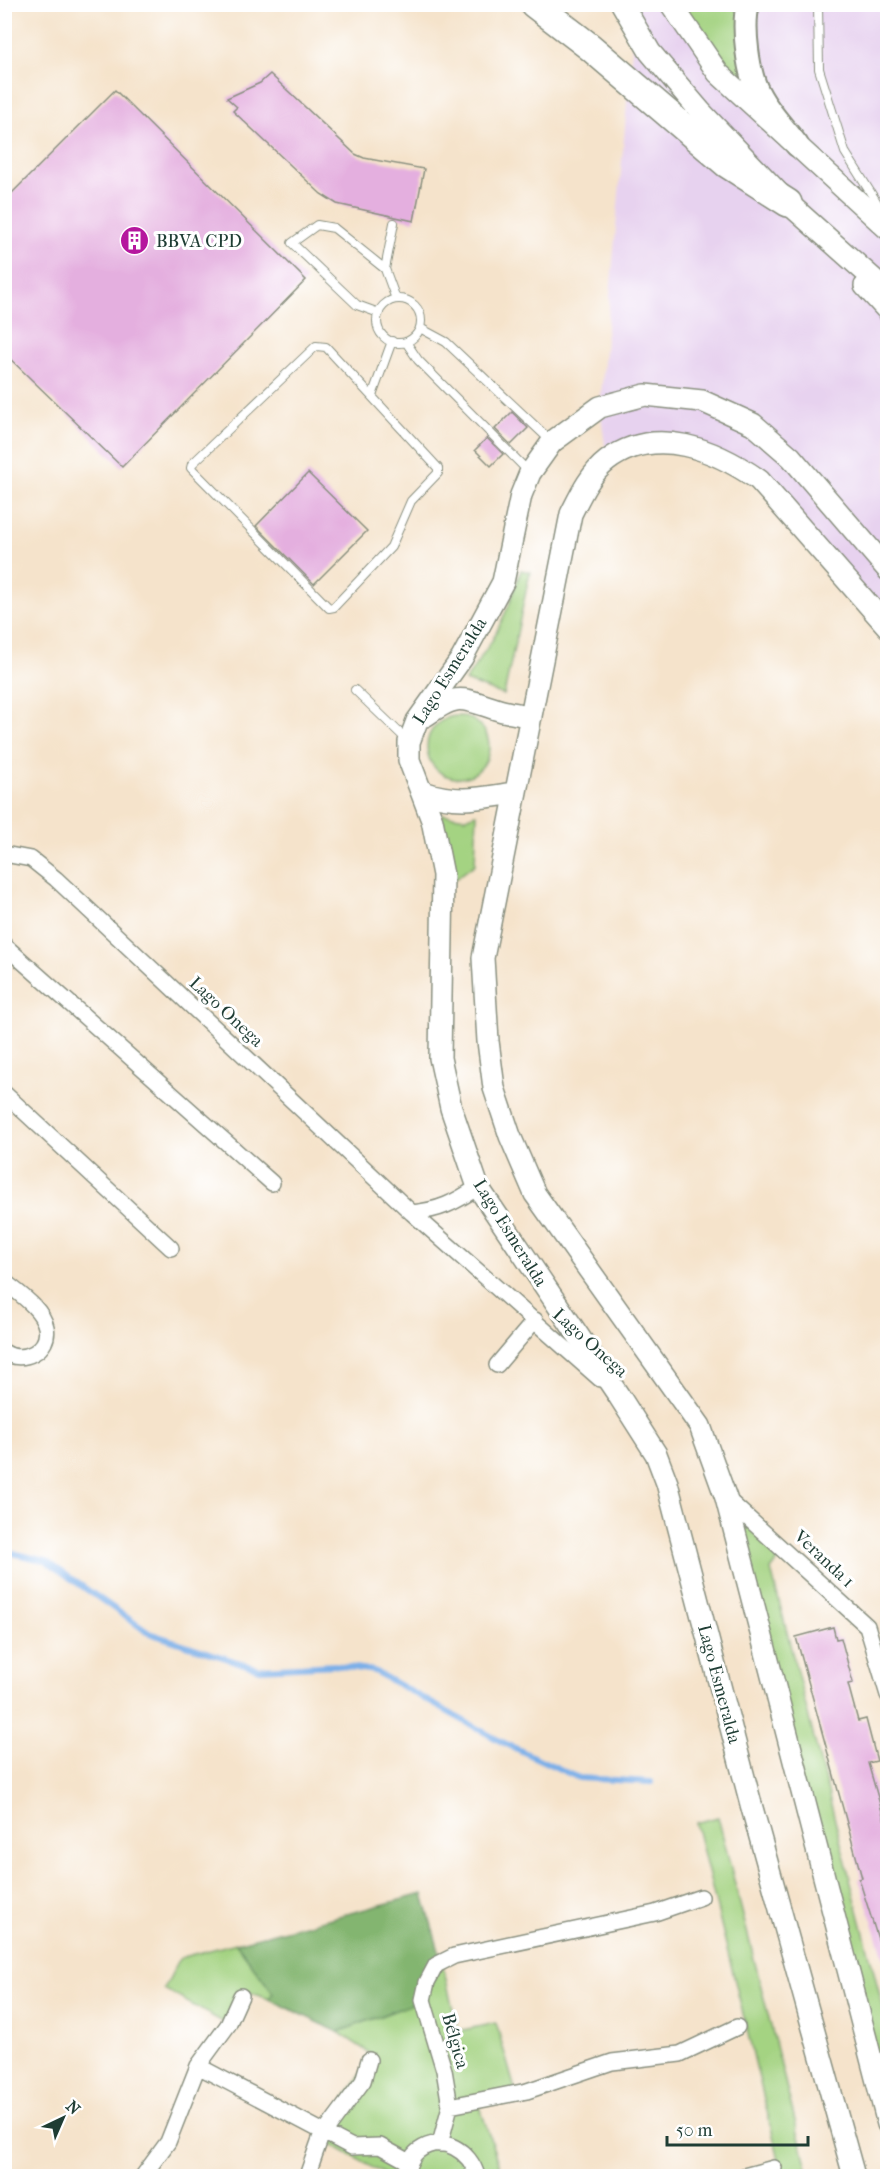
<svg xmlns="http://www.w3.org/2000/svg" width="892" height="2181" font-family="'IM FELL French Canon',serif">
<rect width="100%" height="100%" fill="#fff"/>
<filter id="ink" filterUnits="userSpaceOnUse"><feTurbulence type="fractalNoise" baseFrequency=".0167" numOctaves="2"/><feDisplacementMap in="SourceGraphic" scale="12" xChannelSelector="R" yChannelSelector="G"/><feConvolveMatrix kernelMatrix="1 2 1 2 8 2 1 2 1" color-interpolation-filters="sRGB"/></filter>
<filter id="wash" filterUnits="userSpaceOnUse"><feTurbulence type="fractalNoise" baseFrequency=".008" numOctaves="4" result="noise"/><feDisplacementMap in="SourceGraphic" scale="24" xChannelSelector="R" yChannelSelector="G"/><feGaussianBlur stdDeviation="1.35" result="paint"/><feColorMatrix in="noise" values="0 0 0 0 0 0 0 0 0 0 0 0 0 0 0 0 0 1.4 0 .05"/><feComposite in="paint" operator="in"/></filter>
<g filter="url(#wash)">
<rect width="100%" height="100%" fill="#f5e3cb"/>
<path fill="#e7d2ef" d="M622,5H887V627L759,480L665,443L607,461L600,407L634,25Z"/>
<path fill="#a4d382" stroke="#62885b" stroke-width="1.5" d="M671,5H748L759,95L718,73Z
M521,570L530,572L504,695L465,681L493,639L509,605Z
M427 747a31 31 0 1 1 62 0a31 31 0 1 1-62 0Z
M477,813L475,864L454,880L441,814L466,818Z
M727,1502L786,1551L771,1570L887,2023V2124Z
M718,1817L809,2176H783L696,1823Z
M236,1943L273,1993L269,1999L252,1993L241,1996L228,2025L164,1989L180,1958Z
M442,1962L458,2031L496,2023L516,2093L478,2100L502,2176H387L321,2138L369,2060L370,2053L338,2032L423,2000Z"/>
<path fill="#83b570" stroke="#517952" stroke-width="1.5" d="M423,1894L442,1962L423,2000L338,2032L269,1999L273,1993L236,1943Z"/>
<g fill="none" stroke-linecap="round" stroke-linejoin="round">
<path stroke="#7aafe8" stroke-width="6" d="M4,1551L46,1561L149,1633L259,1669L335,1665L374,1671L500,1741L579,1778L651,1782"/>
</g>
<g id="blocks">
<path fill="#e4afdf" d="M270,74L355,154L364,158L424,169L414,221L337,204L321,194L233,111L237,107L227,98L260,83Z
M115,90L306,280L122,467L4,353V201Z
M512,412L528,428L511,445L495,429Z
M487,438L503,454L491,466L475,450Z
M308,473L367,531L314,584L256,526Z
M833,1627L836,1639L841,1638L853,1683L848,1684L858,1721L866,1719L877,1761L868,1763L888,1832V1958H884L859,1879L862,1878L796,1637Z"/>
</g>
</g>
<g filter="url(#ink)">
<use href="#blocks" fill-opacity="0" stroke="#8a9080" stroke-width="1.5"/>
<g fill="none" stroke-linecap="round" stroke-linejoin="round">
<defs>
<path id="lane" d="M818,4L819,69L845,152L884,214
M394,223L385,269L396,299
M377 321a22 22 0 1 1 44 0a22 22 0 1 1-44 0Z
M379,313L357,305L292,243L317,225L334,228L385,269
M420,328L446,342L551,441
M406,342L418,360L528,471
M316,346L326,347L438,468V473L411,501L391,547L334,607L329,608L191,468L192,464Z
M372,396L392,341
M355,690L408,741"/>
<path id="street" d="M4,854L31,859L56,879L412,1213L600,1379
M4,945L272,1183
M4,1093L171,1248
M412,1213C440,1210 454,1203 478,1187
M4,1281C18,1293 42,1308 46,1327C51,1350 22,1365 4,1352
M497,1365L535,1320
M726,1498L867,1626L888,1695
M701,1897L655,1913L454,1956L436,1965L427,1982L423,2000L444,2070L450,2106L527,2091L612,2062L680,2054L737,2027
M198,2066L352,2147L380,2146L409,2162
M440,2144L450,2106
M143,2176L168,2142L198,2066L228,2025L241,1996
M307,2176L320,2139L363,2081L369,2060
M405,2176C408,2168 410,2157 418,2151C443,2133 470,2151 477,2176
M744,2176L774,2168"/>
<path id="secondary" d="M622,4L650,52L701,112L788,203L888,292
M671,4L718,73L888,229
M865,286L888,311
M888,627L759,480C716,450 655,424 607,461C590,474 580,496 571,514L483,958L488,1041L494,1088L510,1136L535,1194L700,1426L726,1498L888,2124
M425,716C460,691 462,699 499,710C509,713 520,714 531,717
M423,792C458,804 480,798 515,793
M854,2176L752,1808L667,1483L656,1454L619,1396L478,1187L451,1108L440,1058L443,875L432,820L409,760V742L417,721L462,658L503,582L521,495L530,473L552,442L600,407L645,395L702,401L753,424L791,457L888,570"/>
<path id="primary" d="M748,4C742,27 748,76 760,96C770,114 785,129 797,145"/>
<path id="highway" d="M534,4L590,47L727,164L788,203"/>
</defs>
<use href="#lane" stroke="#8a9080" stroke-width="10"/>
<use href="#street" stroke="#8a9080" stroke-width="18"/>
<use href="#secondary" stroke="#8a9080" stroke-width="24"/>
<use href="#primary" stroke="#8a9080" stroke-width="26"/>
<use href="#highway" stroke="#8a9080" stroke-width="30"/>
<use href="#lane" stroke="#fff" stroke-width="8"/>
<use href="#street" stroke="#fff" stroke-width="15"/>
<use href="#secondary" stroke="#fff" stroke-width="21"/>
<use href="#primary" stroke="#fff" stroke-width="22"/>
<use href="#highway" stroke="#fff" stroke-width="27"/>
</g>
</g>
<defs>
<symbol id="building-disc" viewBox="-11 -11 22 22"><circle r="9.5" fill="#b5179e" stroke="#fff"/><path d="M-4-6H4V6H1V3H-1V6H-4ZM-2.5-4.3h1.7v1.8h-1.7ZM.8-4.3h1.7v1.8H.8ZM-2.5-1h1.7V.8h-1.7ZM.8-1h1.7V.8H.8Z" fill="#fff"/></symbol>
</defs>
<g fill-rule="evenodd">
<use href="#building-disc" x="118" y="224" width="33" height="33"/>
</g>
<g text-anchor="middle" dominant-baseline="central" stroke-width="6" stroke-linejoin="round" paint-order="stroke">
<g font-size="18" fill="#1f3d34" stroke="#fff" text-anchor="start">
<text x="156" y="241">BBVA CPD</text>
</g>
<g font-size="18" fill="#1f3d34" stroke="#fff">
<text transform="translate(450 671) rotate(-58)">Lago Esmeralda</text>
<text transform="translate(226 1012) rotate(43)">Lago Onega</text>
<text transform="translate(510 1233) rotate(58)">Lago Esmeralda</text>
<text transform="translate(590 1343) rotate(42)">Lago Onega</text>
<text transform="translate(824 1559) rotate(43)">Veranda 1</text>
<text transform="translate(719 1684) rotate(75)">Lago Esmeralda</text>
<text transform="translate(455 2041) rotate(74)">Bélgica</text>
</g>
</g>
<rect width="892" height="2181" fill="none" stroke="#fff" stroke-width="24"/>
<g transform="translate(63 2118) rotate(44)" stroke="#ffffff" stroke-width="4.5" paint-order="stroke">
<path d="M0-4.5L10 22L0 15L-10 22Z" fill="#1f3d34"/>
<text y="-9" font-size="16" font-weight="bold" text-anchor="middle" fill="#1f3d34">N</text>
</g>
<path d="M667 2136v9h141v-9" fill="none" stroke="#1f3d34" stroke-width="3"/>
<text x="676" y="2136" font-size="18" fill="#1f3d34" stroke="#ffffff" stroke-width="4.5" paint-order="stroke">50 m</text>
</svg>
